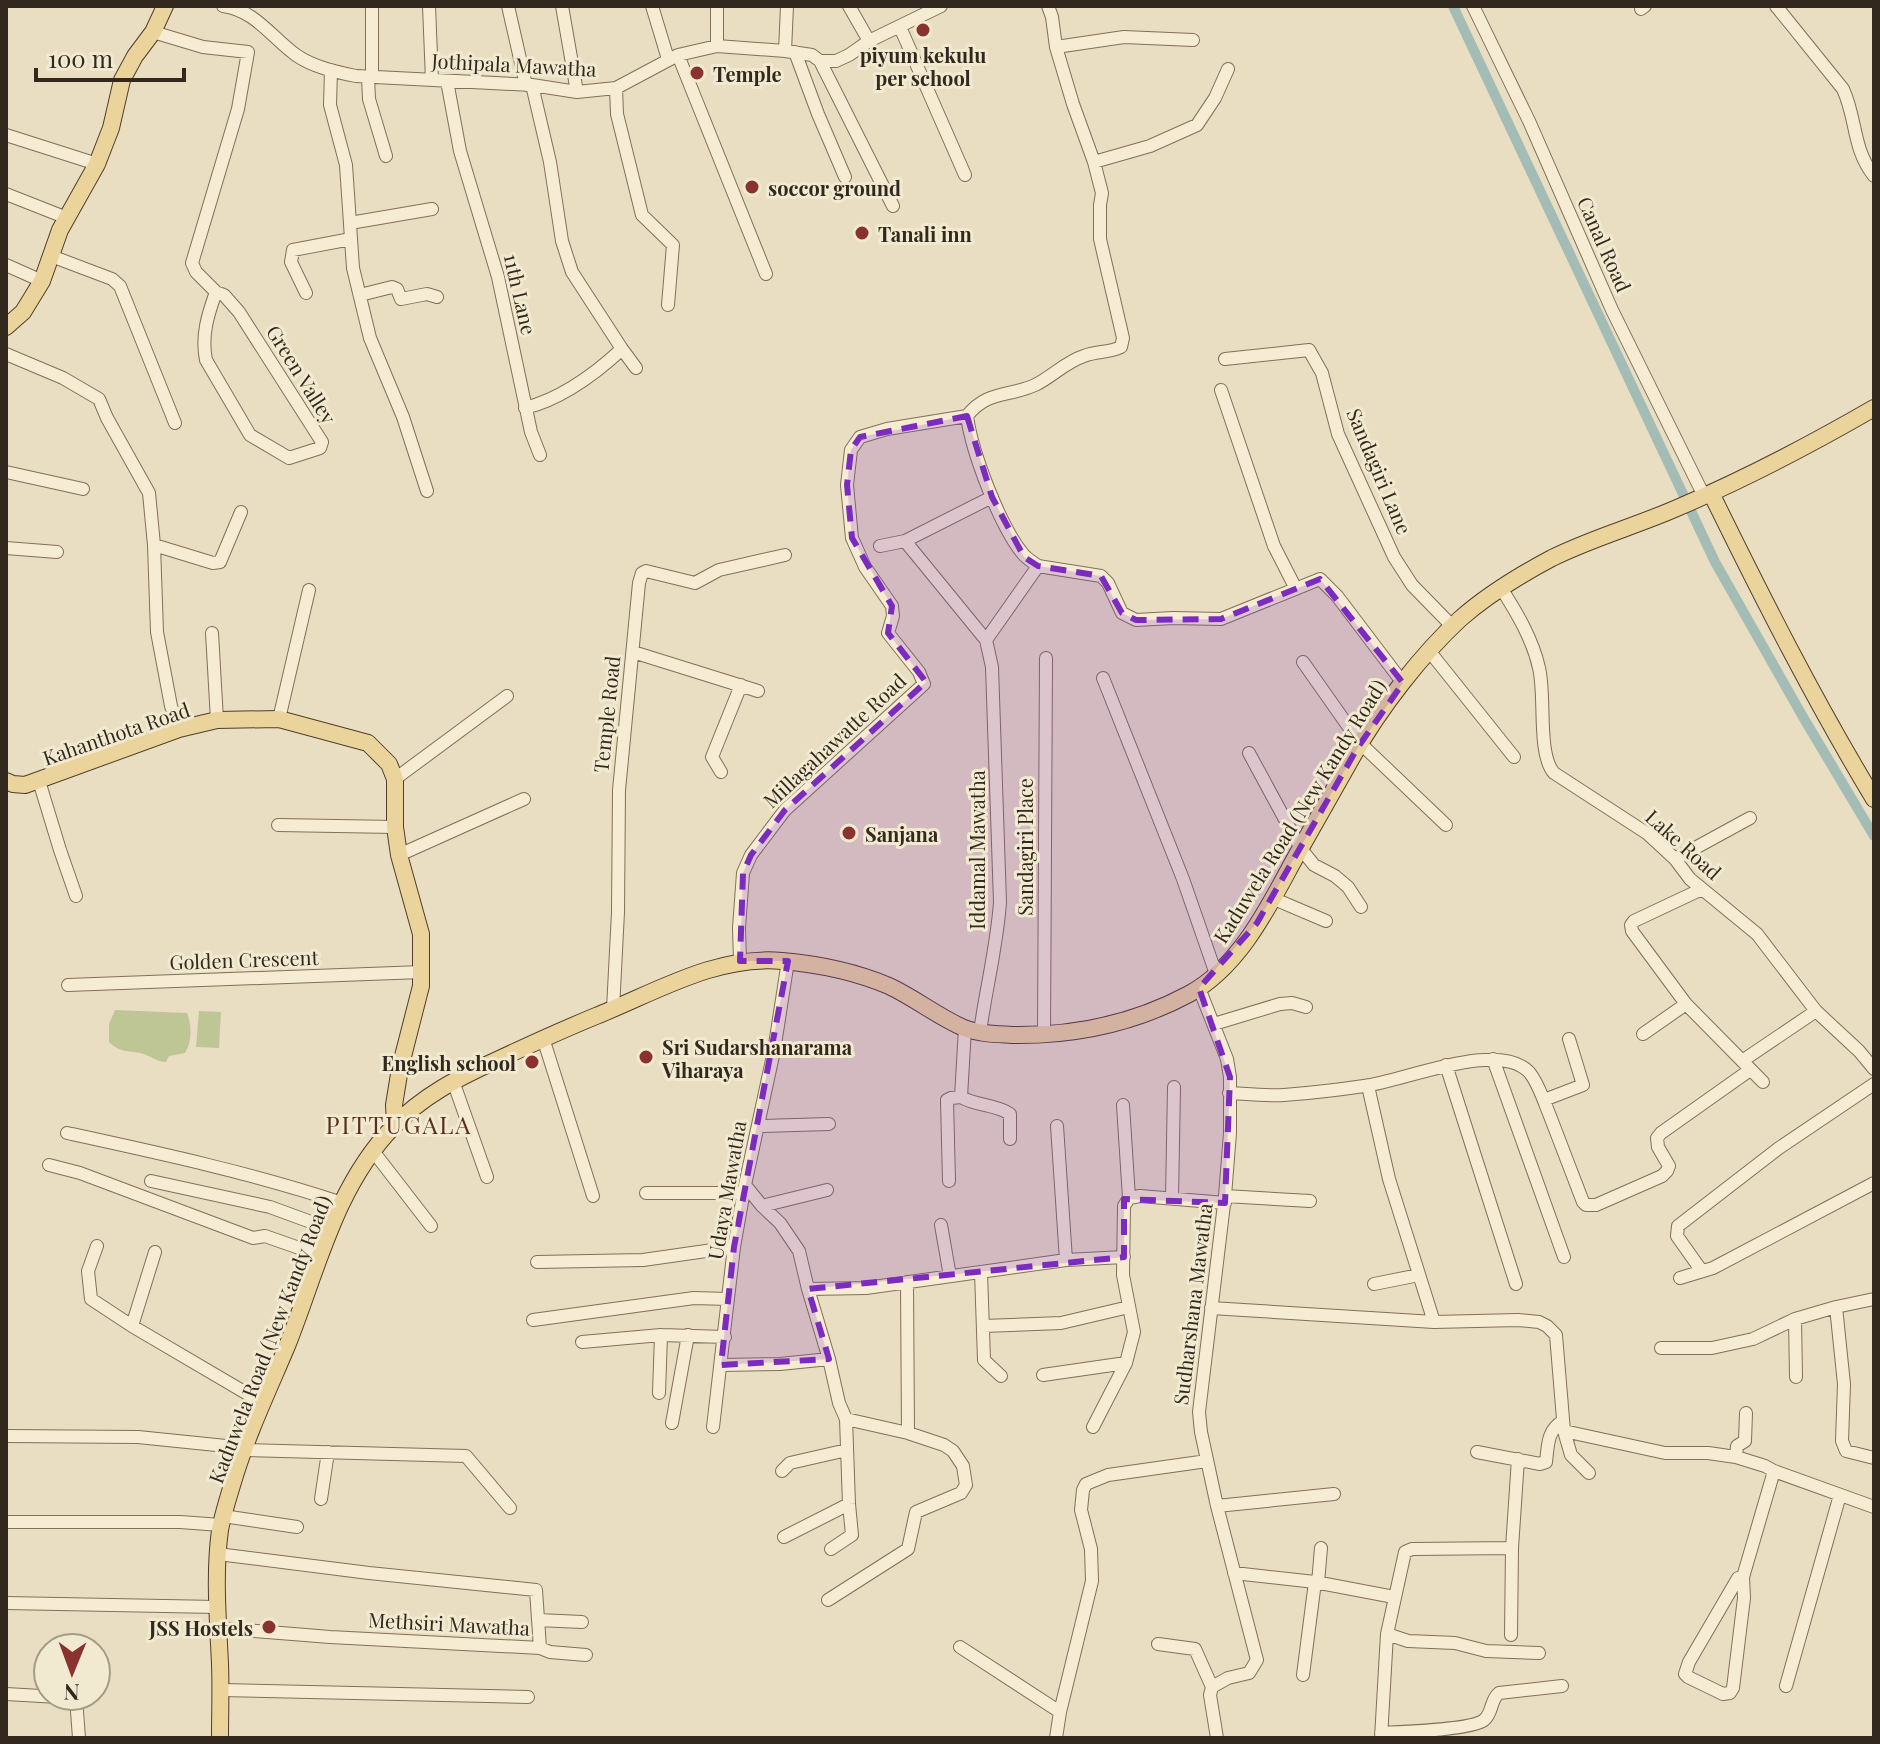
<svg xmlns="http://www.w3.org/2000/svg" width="1880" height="1744" font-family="'Playfair Display',serif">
<rect width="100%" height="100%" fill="#e9dec1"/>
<path fill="#bfc696" d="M115,1010L187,1013C192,1025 192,1042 185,1053L169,1056L166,1062C156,1062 150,1055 140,1053C127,1051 119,1052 109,1042V1024Z
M199,1011L221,1012L219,1048L196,1047Z"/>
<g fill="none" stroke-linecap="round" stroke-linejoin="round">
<path stroke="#a3bcb5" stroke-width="10" d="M1453,6L1715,562L1803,717L1874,836"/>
<defs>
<path id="minor" d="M223,6C255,10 272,38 296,55C313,67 336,72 356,76L532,85L577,92L616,88L678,55L717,46L785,51L812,55L820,61H836L849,55L869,41L941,6
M372,6V77
M429,6L432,80
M508,6L526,85
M562,6L577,92
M652,6L668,59
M717,6V46
M849,6L869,41
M1473,6L1529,121L1612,310L1704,496
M1776,6L1843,89C1857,119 1852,148 1874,176
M1641,9L1645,6
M900,27L965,175
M153,32L203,47L248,52L238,109L192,263L196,272L216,292L224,295L239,312L322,442L320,448L289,458L250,435L206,360C201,336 208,314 216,292
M1056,47L1124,37L1193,40
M785,51L787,6
M795,52L818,114L845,177
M678,55L766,274
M820,61L893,206
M331,70L330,105L346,165L353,268L370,338L403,417L427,491
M368,77L369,99L386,156
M447,81L460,151L498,277L531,432L540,455
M532,85L550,162L562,241L572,272L622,349L636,368
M616,88L617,114L642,215L673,245L668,305
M6,135L97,164
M1094,162L1150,146L1197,125L1215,98L1228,69
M6,194L67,218
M350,223L432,209
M51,256L112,279L120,286L175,423
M6,265L42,281
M306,293L291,262L293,250L351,239
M360,295L392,287L397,289L401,299L427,294L437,297
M6,354L63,378L99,399L107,418L149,493L154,545L157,632L171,706L179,729
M1225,359L1309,350L1322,373L1338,434L1394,557L1412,585L1453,627
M1221,390L1274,546L1296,589
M525,408C561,399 595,374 622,349
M6,472L83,489
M905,541L986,640
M154,545L213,563L220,562L241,512
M880,546L905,541L992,497
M6,548L57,552
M1038,566L1101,576L1108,583L1122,613L1136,620L1173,618L1221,619L1320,579L1337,596L1403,683
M1501,588C1517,613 1533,640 1539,668C1546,696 1537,754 1554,773L1648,834L1661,846L1675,859L1690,879L1757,934L1816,1011L1859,1051L1874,1069
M212,633L217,720
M633,652L758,691
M1430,652L1514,757
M1303,662L1360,743L1446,825
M1103,678L1183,879L1216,974
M279,719L309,590
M1249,753L1301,849L1314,865L1335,876L1348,887L1361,907
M721,772L712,757L741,685
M395,779L507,696
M39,781L60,850L76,896
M278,825L395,827
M399,855L524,799
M1675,859L1750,818
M1702,889L1634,921L1631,925L1632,931L1686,1004L1763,1082
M1272,898L1326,921
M740,961L739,928L743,873L751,855L785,810L924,684L919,672L888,633L893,616L892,606L865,567L852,538L847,485L851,450L860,437L887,429L967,416
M68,985L422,972
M1199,988L1227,1059L1230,1077V1133L1225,1196L1199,1412L1201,1432L1217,1506L1257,1660L1249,1673L1228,1678L1212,1687L1210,1695L1217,1738
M613,1009L618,912L619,790L639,583L642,573L646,571L695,583L719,570L785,555
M1214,1024L1280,1004L1292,1003L1306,1007
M980,1032C986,988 997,946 1000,902L992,667L986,640L1038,566C1033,562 1027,559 1023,554C1000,526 972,453 967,416C987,390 1009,397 1035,385C1052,377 1065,362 1084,356C1096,351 1109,353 1121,347L1123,338L1100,239V205L1102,193L1094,162L1073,104L1056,47L1052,17L1048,6
M1643,1034L1686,1004
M1044,1035L1046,658
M543,1038L593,1196
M1493,1059L1564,1257
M1742,1061L1816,1011
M1446,1065L1516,1284
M453,1081L487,1177
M1368,1086L1389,1179L1434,1322
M1229,1093C1247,1094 1266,1096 1284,1095C1311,1093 1337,1090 1364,1086C1402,1082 1498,1039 1529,1072C1538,1082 1545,1104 1550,1116C1561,1145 1572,1173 1583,1202L1586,1205H1596L1662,1176L1667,1171L1669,1166L1658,1147L1657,1138L1661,1133L1750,1070
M961,1097C976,1106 995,1104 1010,1114V1139
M1544,1100L1583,1085L1569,1039
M758,1126L829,1124
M1057,1126L1066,1260
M67,1133C159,1153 252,1173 342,1203
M373,1151L431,1226
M49,1165L80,1173L253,1238L265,1236L319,1255
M151,1181L270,1207L330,1229
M949,1181L947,1100L951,1098L961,1097L965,1028
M745,1185L762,1206L780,1223L799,1251L808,1289L829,1359L839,1403L846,1419L849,1504L852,1535L831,1549
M646,1193H744
M1225,1196L1310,1201
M1129,1198L1140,1196L1225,1203
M1172,1198L1174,1087
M762,1206L827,1190
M941,1225L950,1276
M97,1246L88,1271L91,1299L132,1326L263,1403
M537,1262L643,1260L734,1247
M1701,1270L1677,1236L1678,1226L1779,1148L1874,1084
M981,1272L984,1360L1001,1376
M1680,1278L1713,1268L1874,1183
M907,1282L908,1433
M1374,1284L1419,1275
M808,1289L866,1288L1066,1260L1124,1257
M1836,1307L1844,1384L1842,1441L1846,1451L1874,1458
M1211,1308L1434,1322L1518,1320L1539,1322L1547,1326L1556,1335L1564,1431L1571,1455L1589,1473
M1795,1319L1796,1377
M533,1320L694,1298L728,1299
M132,1326L155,1252
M983,1326L1061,1323L1129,1307
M582,1342L661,1335L725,1337
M1661,1348H1712L1753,1339L1795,1319L1836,1307L1874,1299
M721,1365L780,1364L829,1359
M1043,1375L1126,1363
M659,1393L661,1335
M672,1423L688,1335
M713,1427L734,1247L745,1185L774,1051L788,961
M1093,1427L1126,1363L1134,1332L1123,1275L1124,1206L1129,1198L1123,1105
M1564,1431L1665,1453H1708L1736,1457L1765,1466L1774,1471L1874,1507
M6,1436L138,1437L226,1446L243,1450L466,1456L510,1508
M1477,1452L1540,1464L1546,1462C1548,1446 1547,1430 1563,1421
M1736,1457L1737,1446L1745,1441L1746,1413
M782,1471L790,1463L847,1450
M321,1499L328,1452
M1217,1506L1334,1494
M223,1516L297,1527
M6,1522H180L221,1525
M784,1537L849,1504
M218,1554L369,1573L536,1590L540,1648L330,1637L218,1628
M1234,1573L1315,1582L1394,1597
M1743,1577L1738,1578L1689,1662L1685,1674L1688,1677L1723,1694L1730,1693L1733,1688L1744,1598L1743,1577L1774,1471
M1318,1583L1321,1548
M828,1600L908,1549L916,1512L961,1493L966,1485L963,1466L953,1451L944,1445L908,1433L846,1419
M6,1603L217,1607
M538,1620L582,1622
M1387,1634L1408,1641L1455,1643L1486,1651L1539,1653
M1511,1635L1512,1548L1518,1459
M1158,1644L1195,1649L1212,1687
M960,1647L1060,1712
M540,1648L550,1652L586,1655
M1303,1675L1315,1582
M1786,1686L1840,1495
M221,1690L528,1697
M6,1694L76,1698L79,1738
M1381,1733C1400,1732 1472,1730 1484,1720C1493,1713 1490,1700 1499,1693L1562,1686
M1056,1738L1060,1712L1092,1581L1091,1549L1081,1510L1083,1490L1086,1484L1108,1475L1207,1461
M1381,1738L1387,1634L1405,1552L1412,1549L1512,1548"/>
<path id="major" d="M6,327L23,312L42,281L60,230L97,164L111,128L122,80L135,56L153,32L165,6
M1711,493C1762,597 1814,700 1874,799
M6,781L13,784L25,785L179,729L217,720L279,719L368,743L389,764L395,779V827L399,855L421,934V986L400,1068L394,1105L395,1124
M220,1738C220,1713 221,1689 220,1664C218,1620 214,1574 220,1530C223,1514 228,1498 233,1482C247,1435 268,1391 287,1346C317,1271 335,1187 393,1127C422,1096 458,1078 495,1061C529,1045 562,1030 596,1016C656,992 716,955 782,961C817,964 856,972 889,986C915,998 938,1017 964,1028C979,1034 996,1034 1012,1035C1074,1036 1135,1023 1189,994C1239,967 1268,908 1294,860C1314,825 1334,789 1354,754C1380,708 1422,654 1460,619C1487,595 1520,575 1552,558C1592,538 1636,526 1677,508C1745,479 1810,445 1874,408"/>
</defs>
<use href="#minor" stroke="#81705a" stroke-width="14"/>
<use href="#major" stroke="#4f3e2e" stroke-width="18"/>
<use href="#minor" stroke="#f5ecd3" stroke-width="12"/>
<use href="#major" stroke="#ead49b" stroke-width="16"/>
</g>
<path fill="#7b2cbf" fill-opacity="0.2" stroke="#7b2cbf" stroke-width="6" stroke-dasharray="16 10" stroke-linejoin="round" d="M967,416L992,497L1024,557L1038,566L1101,576L1122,613L1136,620L1221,619L1320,579L1403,683L1358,747L1257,923L1199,988L1230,1077L1225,1203L1124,1199V1257L808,1289L829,1359L721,1365L734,1247L788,961H740L743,873L751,855L785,810L926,682L888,633L892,606L852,538L847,485L851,450L860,437Z"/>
<g fill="#8a3230" stroke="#f1e9d0" stroke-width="3">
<circle cx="923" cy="30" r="8"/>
<circle cx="697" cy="73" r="8"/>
<circle cx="752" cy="187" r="8"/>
<circle cx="862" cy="233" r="8"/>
<circle cx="849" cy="833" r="8"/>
<circle cx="646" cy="1057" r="8"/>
<circle cx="532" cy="1062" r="8"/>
<circle cx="269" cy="1627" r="8"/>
</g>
<g text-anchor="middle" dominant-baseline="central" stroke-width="6" stroke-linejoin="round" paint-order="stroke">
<g font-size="20" font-weight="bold" fill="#32281d" stroke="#f1e9d0" text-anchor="start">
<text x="923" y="54" text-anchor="middle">piyum kekulu<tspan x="923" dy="23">per school</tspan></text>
<text x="713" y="73">Temple</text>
<text x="768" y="187">soccor ground</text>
<text x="878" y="233">Tanali inn</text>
<text x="865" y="833">Sanjana</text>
<text x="662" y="1046">Sri Sudarshanarama<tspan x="662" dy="23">Viharaya</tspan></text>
<text x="516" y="1062" text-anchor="end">English school</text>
<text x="253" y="1627" text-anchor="end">JSS Hostels</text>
</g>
<g font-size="20" fill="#32281d" stroke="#f1e9d0">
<text transform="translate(514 64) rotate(3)">Jothipala Mawatha</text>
<text transform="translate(1605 244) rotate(66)">Canal Road</text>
<text transform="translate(521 294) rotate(77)">11th Lane</text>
<text transform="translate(302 374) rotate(58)">Green Valley</text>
<text transform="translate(1380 471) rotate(67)">Sandagiri Lane</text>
<text transform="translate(606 714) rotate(-84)">Temple Road</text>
<text transform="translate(116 733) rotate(-19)">Kahanthota Road</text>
<text transform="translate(834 740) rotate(-43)">Millagahawatte Road</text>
<text transform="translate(1299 811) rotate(-58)">Kaduwela Road (New Kandy Road)</text>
<text transform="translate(1684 844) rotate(42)">Lake Road</text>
<text transform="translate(1024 847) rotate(-90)">Sandagiri Place</text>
<text transform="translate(976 850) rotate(-90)">Iddamal Mawatha</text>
<text transform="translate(244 959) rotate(-2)">Golden Crescent</text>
<text transform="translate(726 1190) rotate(-80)">Udaya Mawatha</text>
<text transform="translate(1192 1304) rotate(-83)">Sudharshana Mawatha</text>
<text transform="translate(269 1339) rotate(-69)">Kaduwela Road (New Kandy Road)</text>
<text transform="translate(449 1623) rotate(3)">Methsiri Mawatha</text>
</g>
<g font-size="24" letter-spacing="2" fill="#5b2f20" stroke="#f1e9d0">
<text x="399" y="1124">PITTUGALA</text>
</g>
</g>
<rect width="1880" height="1744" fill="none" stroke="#32281d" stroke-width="16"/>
<g transform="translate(72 1672) rotate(181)"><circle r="38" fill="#f1e9d0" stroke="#a59c88" stroke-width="2"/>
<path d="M0-6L14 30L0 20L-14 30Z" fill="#8a3230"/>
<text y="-12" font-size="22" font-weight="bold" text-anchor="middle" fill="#32281d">N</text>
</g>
<path d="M36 68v12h148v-12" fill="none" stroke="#32281d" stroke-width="4"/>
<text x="48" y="68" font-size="24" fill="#32281d" stroke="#f1e9d0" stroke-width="6" paint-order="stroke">100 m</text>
</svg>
